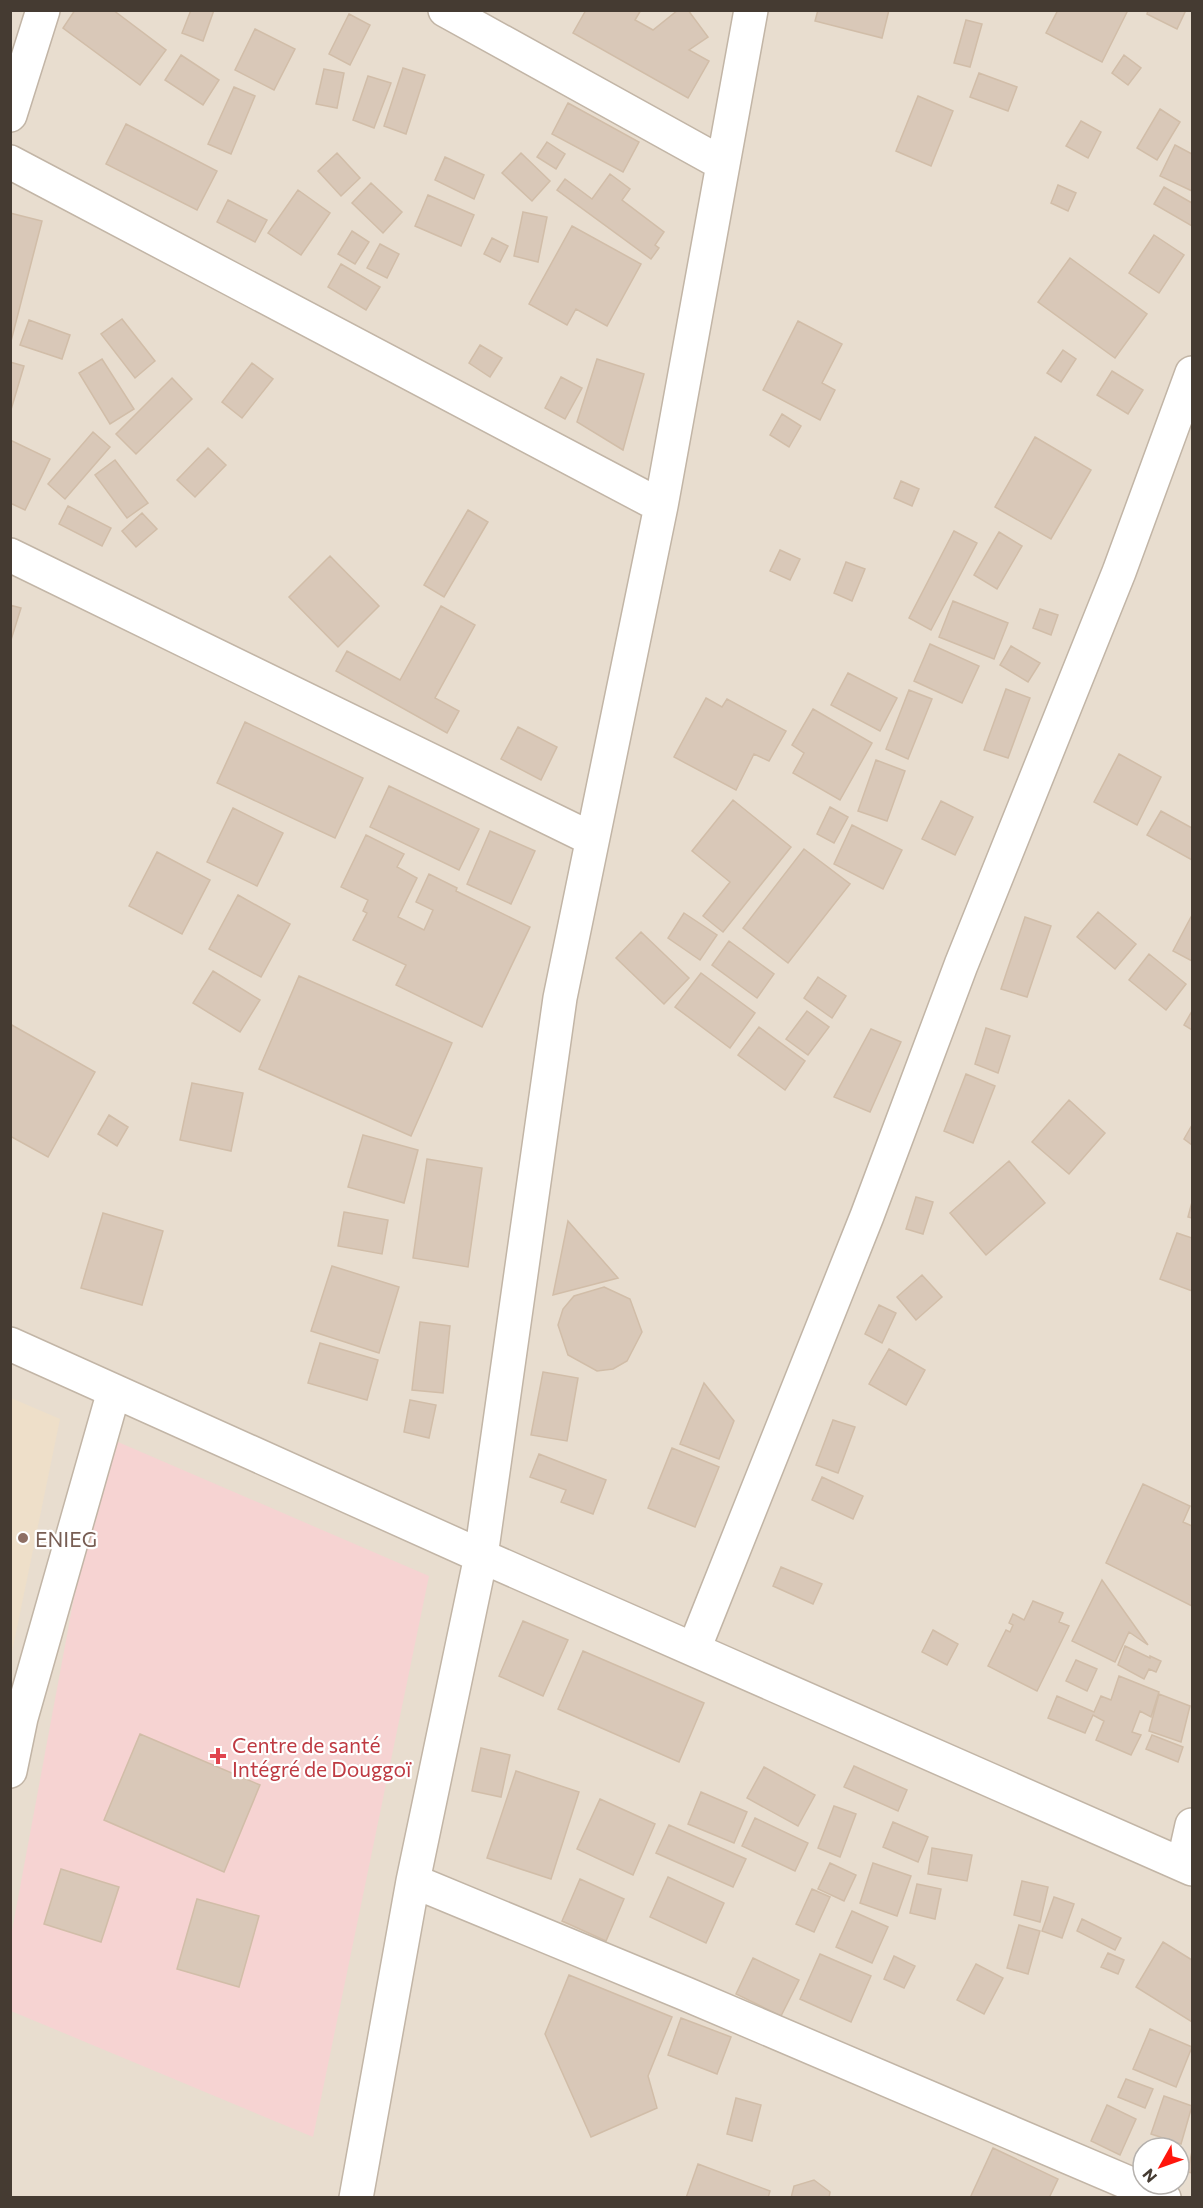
<svg xmlns="http://www.w3.org/2000/svg" width="1203" height="2208" font-family="Commissioner,sans-serif">
<rect width="100%" height="100%" fill="#f3ece1"/>
<path fill="#e8ddcf" fill-rule="evenodd" d="M11,11H1192V2197L11,2198ZM1143,2148H1179V2184H1143Z"/>
<path fill="#eedfc9" d="M11,1398L60,1419L11,1657Z"/>
<path fill="#f6d3d2" d="M104,1436L429,1576L313,2137L11,2011V1936Z"/>
<path fill="#d9c8b8" stroke="#d1bda8" stroke-width="1.5" d="M75,10H113L166,50L140,85L63,28Z
M191,10H214L203,41L182,33Z
M586,10H641L635,20L653,30L678,10H688L708,37L689,50L709,61L688,98L573,33Z
M818,10H889L882,38L815,21Z
M1058,10H1128L1102,62L1046,33Z
M1148,10H1186L1177,29L1147,14Z
M349,14L370,25L350,65L329,54Z
M966,20L982,24L970,67L954,63Z
M255,29L295,49L274,90L235,70Z
M181,55L219,80L203,105L165,80Z
M1124,55L1141,68L1128,85L1112,73Z
M403,68L425,75L406,134L384,126Z
M324,69L344,73L337,108L316,104Z
M979,73L1017,87L1008,111L970,97Z
M368,76L391,83L374,128L353,120Z
M234,87L255,96L231,154L208,144Z
M918,96L953,111L931,166L896,151Z
M568,103L639,142L623,172L552,134Z
M1160,109L1180,122L1157,160L1137,148Z
M1081,121L1101,132L1088,158L1066,146Z
M126,124L217,171L197,210L106,164Z
M547,142L565,154L556,169L537,157Z
M1175,145L1192,154V191L1160,176Z
M337,153L360,178L341,196L318,171Z
M521,153L550,181L532,201L502,173Z
M445,157L484,175L474,199L435,180Z
M610,174L630,189L622,200L664,232L655,245L659,248L651,259L557,190L565,179L592,199Z
M371,183L402,212L383,233L352,203Z
M1058,185L1076,193L1068,211L1051,203Z
M1164,187L1192,203V226L1154,204Z
M298,190L330,213L301,255L268,233Z
M428,195L474,215L461,246L415,226Z
M228,200L267,220L255,242L217,222Z
M523,212L547,217L538,262L514,256Z
M10,213L42,221L10,345Z
M572,226L641,264L607,326L576,309L567,325L529,304Z
M352,231L369,242L355,264L338,254Z
M1154,235L1184,255L1159,293L1129,273Z
M492,238L508,246L500,262L484,254Z
M380,244L399,254L387,278L367,268Z
M1070,258L1147,314L1115,358L1038,302Z
M341,264L380,287L366,310L328,287Z
M122,319L155,361L135,378L101,334Z
M29,320L70,335L62,359L20,345Z
M798,321L842,344L822,383L835,390L820,420L763,390Z
M480,345L502,358L490,377L469,363Z
M1063,350L1076,359L1061,382L1047,373Z
M102,359L134,409L110,424L79,373Z
M597,359L644,374L623,450L577,422Z
M10,362L24,366L10,413Z
M252,363L273,379L242,418L222,402Z
M1112,371L1143,390L1128,414L1097,395Z
M561,377L582,388L565,419L545,408Z
M172,378L192,399L136,454L116,434Z
M782,414L801,426L789,447L770,435Z
M93,432L110,447L65,499L48,484Z
M1035,437L1091,470L1051,539L995,507Z
M10,440L50,459L25,510L10,503Z
M208,448L226,465L195,497L177,480Z
M115,460L148,503L127,518L95,475Z
M901,481L919,489L912,506L894,498Z
M68,506L111,528L102,546L59,524Z
M468,510L488,522L444,597L424,585Z
M142,513L157,529L136,547L122,531Z
M954,531L977,543L931,630L909,618Z
M999,532L1022,546L997,589L974,575Z
M780,550L800,559L790,580L770,571Z
M330,556L379,606L338,647L289,597Z
M846,562L865,569L852,601L834,593Z
M953,601L1008,623L994,659L939,637Z
M10,605L21,608L10,643Z
M441,606L475,625L435,698L459,711L447,733L336,671L347,651L400,680Z
M1040,609L1058,615L1051,635L1033,628Z
M930,644L979,666L962,703L914,681Z
M1011,646L1040,663L1028,682L1000,665Z
M848,673L897,698L880,731L831,705Z
M1006,689L1030,698L1008,758L984,750Z
M909,690L932,699L908,759L886,749Z
M706,698L722,707L727,699L786,731L769,761L754,754L736,790L674,757Z
M813,709L872,743L840,800L793,773L804,753L792,745Z
M245,722L363,778L335,838L217,783Z
M518,727L557,747L541,780L501,759Z
M1119,754L1161,777L1137,825L1094,802Z
M876,760L905,771L887,821L858,811Z
M389,786L479,829L459,870L370,827Z
M733,800L791,847L723,932L703,916L730,882L692,851Z
M941,801L973,817L955,855L922,839Z
M830,807L848,817L834,843L817,834Z
M233,808L283,833L257,886L207,862Z
M1161,811L1192,828V860L1147,835Z
M852,825L902,850L883,889L834,864Z
M490,831L535,851L511,904L467,884Z
M366,835L404,854L397,867L417,878L398,917L424,930L433,910L416,902L429,874L457,888L456,891L530,927L482,1027L396,985L406,965L353,940L367,913L363,911L368,900L341,887Z
M804,849L850,884L788,963L743,928Z
M157,852L210,880L182,934L129,906Z
M238,895L290,924L261,977L209,949Z
M1098,912L1136,944L1115,969L1077,937Z
M684,913L717,935L700,960L668,938Z
M1192,915V961L1173,951Z
M1025,917L1051,926L1027,997L1001,989Z
M641,932L689,978L664,1004L616,958Z
M729,941L774,974L757,998L712,965Z
M1149,954L1186,984L1166,1010L1129,980Z
M213,971L260,1000L240,1032L193,1003Z
M701,973L755,1013L730,1048L675,1007Z
M299,976L452,1043L411,1136L259,1069Z
M818,977L846,996L832,1018L804,998Z
M807,1011L829,1027L808,1055L786,1039Z
M1192,1011V1030L1184,1025Z
M10,1024L95,1072L48,1157L10,1136Z
M759,1027L805,1061L785,1090L738,1055Z
M986,1028L1010,1036L998,1073L975,1064Z
M871,1029L901,1042L870,1112L834,1097Z
M966,1074L995,1086L973,1143L944,1131Z
M192,1083L243,1093L231,1151L180,1140Z
M1069,1100L1105,1133L1069,1174L1032,1142Z
M109,1115L128,1127L117,1146L98,1134Z
M1192,1125V1145L1184,1139Z
M363,1135L418,1150L404,1203L348,1187Z
M427,1159L482,1168L468,1267L413,1258Z
M1009,1161L1045,1203L986,1255L950,1213Z
M916,1197L933,1202L923,1234L906,1229Z
M1192,1202V1218L1188,1217Z
M344,1212L388,1220L382,1254L338,1246Z
M103,1213L163,1231L142,1305L81,1288Z
M568,1221L618,1278L553,1295Z
M1177,1233L1192,1238V1291L1160,1279Z
M332,1266L399,1287L379,1353L311,1331Z
M922,1275L942,1297L916,1320L897,1297Z
M604,1287L630,1299L642,1332L627,1361L613,1369L597,1371L568,1355L558,1325L563,1309L574,1296Z
M879,1305L896,1313L882,1343L865,1334Z
M420,1322L450,1326L443,1393L412,1390Z
M320,1343L378,1360L367,1400L308,1383Z
M889,1349L925,1370L906,1405L869,1384Z
M543,1372L578,1378L567,1441L531,1435Z
M704,1383L734,1421L719,1459L680,1444Z
M410,1400L436,1405L429,1438L404,1432Z
M833,1420L855,1427L838,1473L816,1465Z
M672,1448L719,1467L695,1527L648,1508Z
M539,1454L606,1480L593,1514L561,1502L566,1490L530,1477Z
M822,1477L863,1496L853,1519L812,1500Z
M1143,1484L1190,1506L1183,1522L1192,1526V1606L1106,1563Z
M781,1567L822,1584L813,1604L773,1586Z
M1102,1580L1148,1645L1129,1632L1115,1662L1072,1641Z
M1033,1601L1063,1613L1059,1622L1069,1626L1037,1691L988,1666L1006,1630L1010,1632L1013,1625L1009,1623L1013,1614L1024,1620Z
M523,1621L568,1640L543,1696L499,1676Z
M933,1630L958,1644L947,1665L922,1652Z
M1125,1646L1150,1658V1656L1161,1661L1156,1672L1149,1669L1144,1679L1118,1665Z
M583,1651L704,1703L679,1762L558,1709Z
M1076,1660L1097,1669L1087,1691L1066,1681Z
M1119,1676L1159,1692L1151,1717L1140,1711L1132,1732L1141,1735L1131,1755L1096,1740L1104,1721L1093,1715L1085,1733L1048,1718L1057,1696L1094,1712L1101,1696L1111,1700Z
M1159,1694L1190,1706L1181,1742L1149,1731Z
M140,1734L260,1785L224,1872L104,1820Z
M1152,1735L1183,1747L1178,1762L1146,1749Z
M481,1748L510,1755L501,1797L472,1791Z
M854,1766L907,1790L898,1811L844,1787Z
M764,1767L815,1795L798,1826L747,1798Z
M516,1771L579,1792L551,1879L487,1858Z
M701,1792L747,1812L734,1843L688,1824Z
M600,1799L655,1824L633,1875L577,1849Z
M834,1806L856,1814L840,1857L818,1848Z
M755,1818L808,1843L795,1871L742,1846Z
M893,1822L928,1837L918,1862L883,1847Z
M669,1825L746,1859L733,1887L656,1853Z
M932,1848L972,1855L967,1881L928,1874Z
M830,1863L856,1875L844,1901L818,1889Z
M873,1863L911,1876L897,1916L860,1903Z
M61,1869L119,1887L101,1942L44,1924Z
M668,1877L724,1903L706,1943L650,1917Z
M580,1879L624,1899L606,1941L562,1921Z
M1022,1881L1048,1887L1040,1922L1014,1915Z
M917,1884L941,1889L935,1919L910,1913Z
M812,1889L830,1897L814,1932L796,1924Z
M1054,1897L1074,1904L1062,1938L1042,1931Z
M197,1899L259,1916L239,1987L177,1969Z
M852,1911L888,1927L872,1963L836,1947Z
M1082,1919L1121,1938L1115,1950L1077,1931Z
M1019,1925L1040,1931L1028,1974L1007,1968Z
M1163,1942L1192,1960V2022L1136,1987Z
M1108,1953L1124,1960L1118,1974L1101,1967Z
M820,1954L871,1976L851,2022L800,1999Z
M894,1956L915,1966L904,1988L884,1979Z
M753,1958L799,1980L781,2016L736,1994Z
M976,1964L1003,1978L984,2014L957,2000Z
M569,1975L672,2017L648,2076L657,2108L591,2137L545,2034Z
M681,2018L731,2037L717,2074L668,2055Z
M1150,2029L1192,2047L1176,2087L1133,2069Z
M1126,2079L1153,2089L1145,2108L1118,2097Z
M1164,2096L1192,2106L1181,2144L1151,2134Z
M736,2098L761,2105L752,2141L727,2134Z
M1107,2105L1136,2119L1120,2155L1091,2141Z
M993,2148L1058,2179L1049,2198H970Z
M1192,2151V2173L1188,2172Z
M698,2164L770,2191L768,2198H686Z
M814,2180L830,2192L829,2198H791L794,2186Z"/>
<g fill="none" stroke-linecap="round" stroke-linejoin="round">
<defs>
<path id="minor" d="M445,10L723,164
M10,115L43,10
M10,162L661,506
M10,555L592,839
M10,1344L481,1556L1192,1869
M694,1649L867,1216L961,965L1119,572L1192,373
M10,1771L21,1718L114,1391
M1183,1865L1192,1825
M413,1881L686,1994L1164,2198
M356,2198L413,1881L481,1556L560,998L661,506L751,10"/>
</defs>
<use href="#minor" stroke="#c2b5a6" stroke-width="36"/>
<use href="#minor" stroke="#fff" stroke-width="33"/>
</g>
<circle fill="#8d6e63" stroke="#fff" stroke-width="2" cx="23" cy="1538" r="6"/>
<path fill="#e0444e" stroke="#fff" stroke-width="2" d="M215 1747h6v6h6v6h-6v6h-6v-6h-6v-6h6z"/>
<g text-anchor="middle" dominant-baseline="central" stroke-width="4.5" stroke-linejoin="round" paint-order="stroke">
<g font-size="21" fill="#785e54" stroke="#fff" text-anchor="start">
<text x="35" y="1538">ENIEG</text>
</g>
<g font-size="21" fill="#be3a42" stroke="#fff" text-anchor="start">
<text x="232" y="1744">Centre de santé<tspan x="232" dy="24">Intégré de Douggoï</tspan></text>
</g>
</g>
<rect width="1203" height="2208" fill="none" stroke="#453b32" stroke-width="24"/>
<g transform="translate(1161 2166) rotate(230)"><circle r="28" fill="#ffffff" stroke="#b5b1ad" stroke-width="1.5"/>
<path d="M0-4.5L10 22L0 15L-10 22Z" fill="#ff160c"/>
<text y="-9" font-size="16" font-weight="bold" text-anchor="middle" fill="#453b32">N</text>
</g>
</svg>
